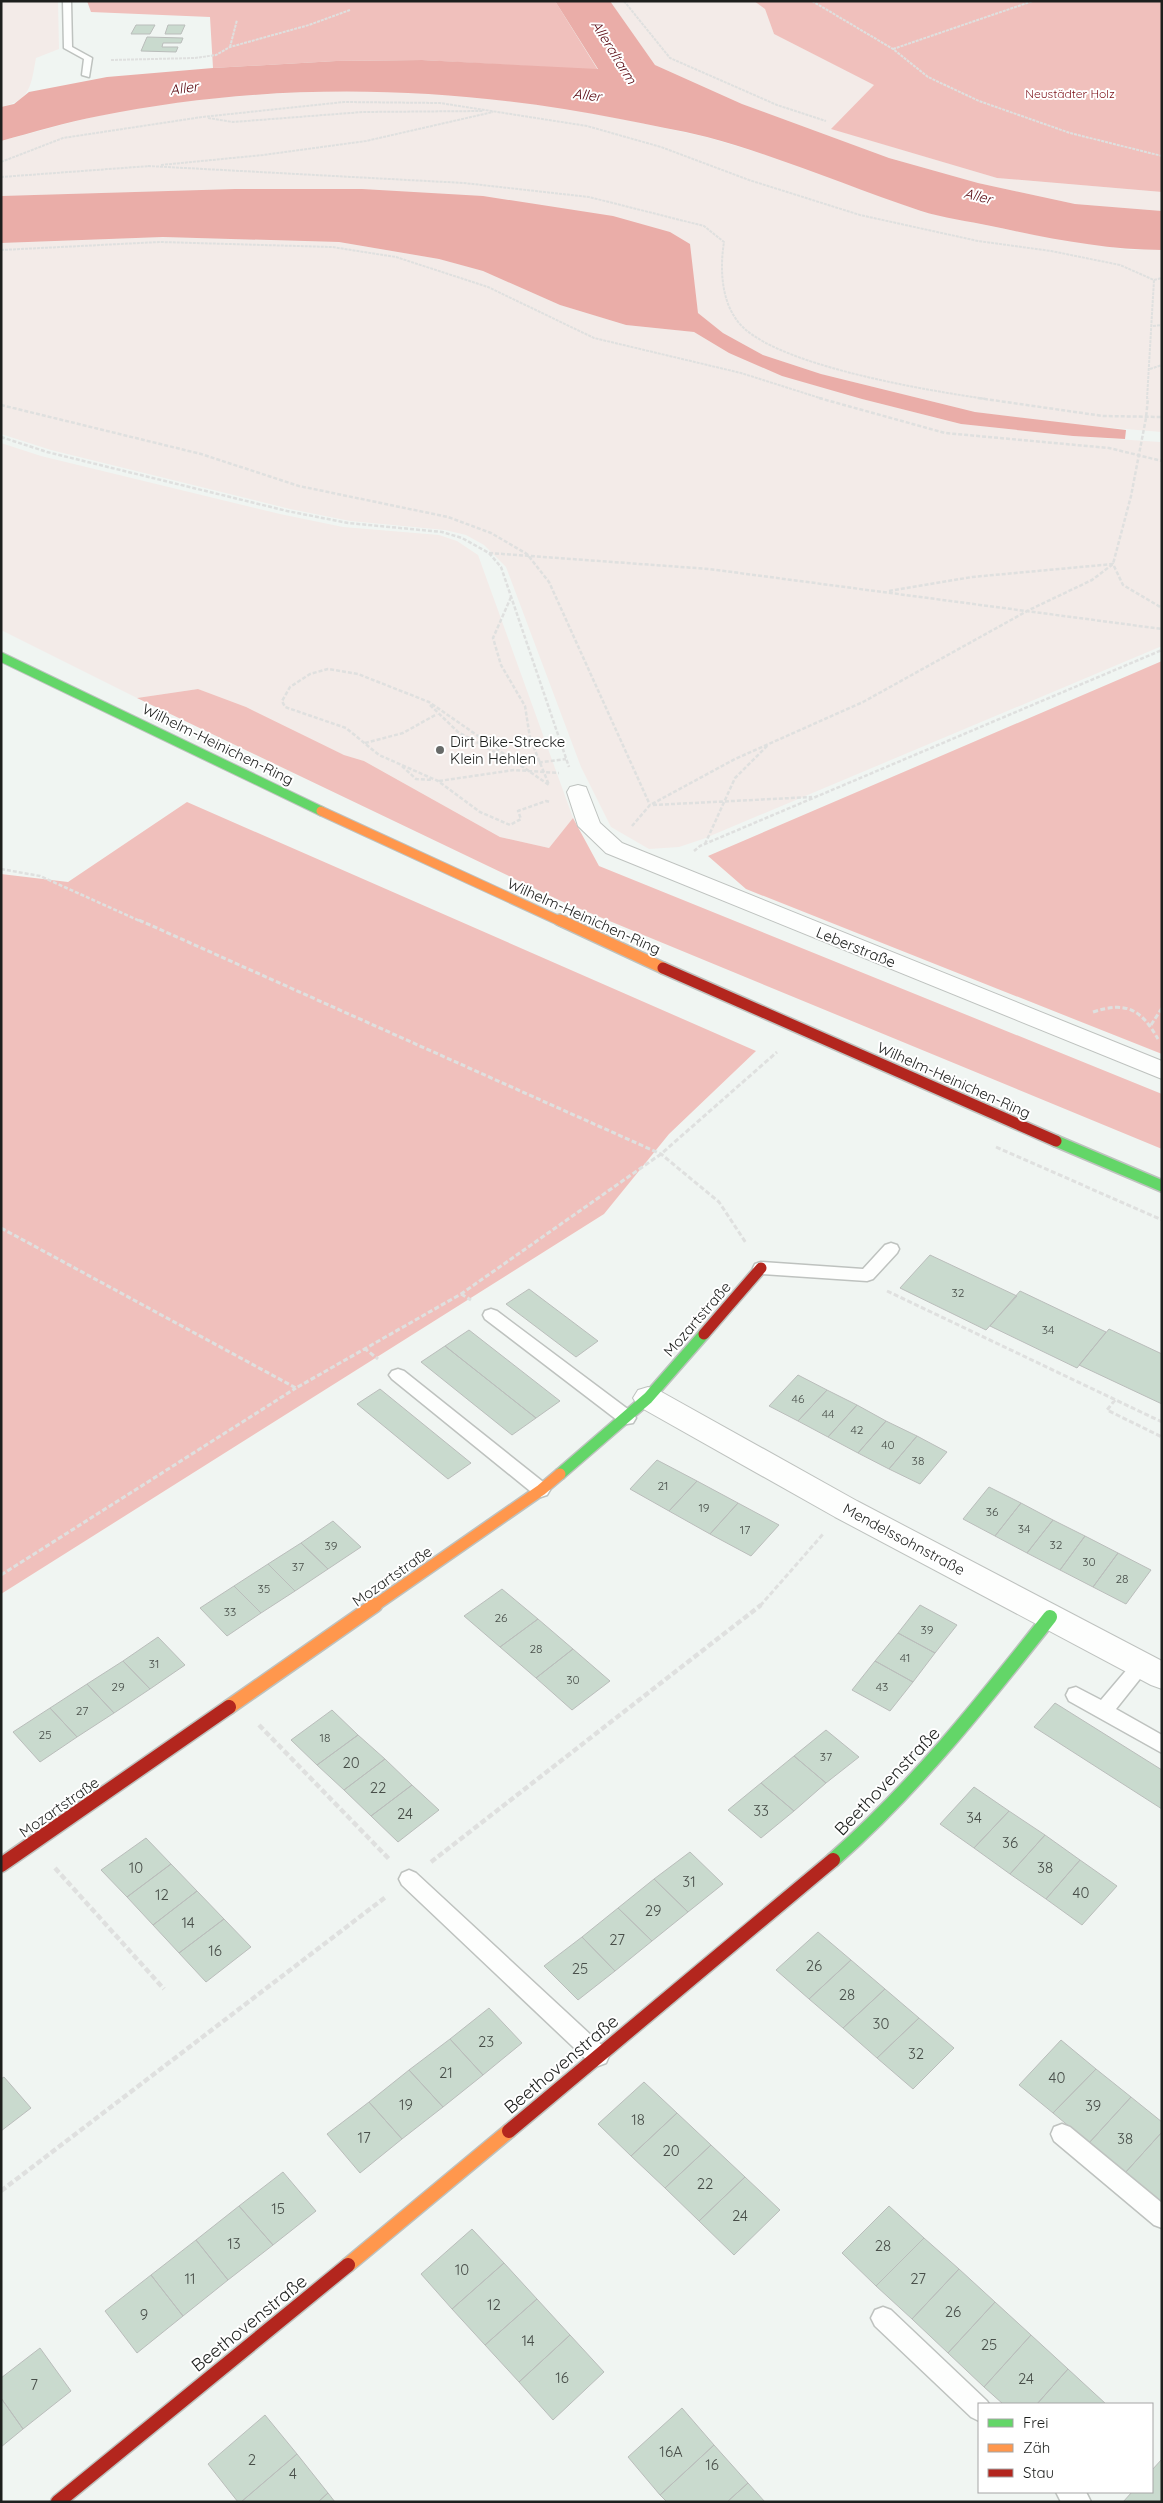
<svg xmlns="http://www.w3.org/2000/svg" width="1163" height="2503" font-family="Quicksand,sans-serif">
<rect width="100%" height="100%" fill="#f0f5f2"/>
<path fill="#f3ebe8" d="M1,1H58L59,49L36,58C31,85 31,100 1,107Z
M610,1H754L765,9L774,34L875,85L832,129L997,178L1162,192V211L1075,204L978,183L889,158L742,104L655,65Z
M369,90L424,92L492,99L564,108L632,121L706,137L794,163L923,212L1024,233L1130,250H1162V432L1077,425L975,412L821,374L763,355L723,333L698,313L689,244L235,189L1,196V141C33,133 65,123 97,116C186,96 278,93 369,90Z
M163,237L339,242L439,259L483,271L560,305L626,325L694,332L729,353L862,399L961,424L1073,436L1160,442L1162,646L703,839L679,847L649,849L611,827L581,767L506,567L484,545L466,535L445,530L350,521L290,509L51,450L1,434V243Z
M1,443L41,456L280,514L343,527L439,535L457,541L478,555L573,818L549,848L500,837L364,761L344,755L198,689L137,698L1,630Z"/>
<path fill="#f0c0bc" d="M87,1H555L598,70L422,60L336,61L213,68L210,17L91,12Z
M754,1H1162V192L997,178L831,129L874,85L774,34L765,9Z
M1162,661V1054L746,889L708,856Z
M198,689L246,707L344,755L364,761L500,837L549,848L573,818L599,866L1162,1094V1149L561,901L137,698Z
M187,802L756,1051L669,1134L604,1214L1,1594V874L68,882Z"/>
<path fill="#eaada8" d="M555,1H610L655,65L742,104L889,158L978,183L1075,204L1162,211V250C1105,250 1047,238 991,226C968,221 943,218 921,211C849,187 781,157 707,137C679,130 649,125 620,119C448,85 272,81 99,116C66,122 34,132 1,141V107L14,104L29,92L107,77L213,68L336,61L422,60L598,69Z
M235,189H362L483,196L613,216L670,232L690,244L698,313L723,333L763,355L821,374L975,412L1126,430L1125,439L1073,436L961,424L862,399L782,376L729,353L694,332L626,325L560,305L483,271L439,259L339,242L163,237L1,243V196Z"/>
<path fill="#c9dace" stroke="#babdbb" d="M136,25H155L150,34H131Z
M168,25H185L181,34H165Z
M147,37L183,38L181,43H163L162,47H178L176,52L141,51Z
M930,1255L1017,1296L986,1330L900,1288Z
M529,1289L598,1341L576,1357L506,1304Z
M1020,1291L1106,1332L1077,1368L990,1326Z
M1109,1329L1162,1354V1404L1079,1365Z
M469,1330L560,1401L536,1418L445,1346Z
M445,1346L536,1418L512,1435L421,1362Z
M798,1375L827,1390L798,1421L769,1406Z
M380,1389L471,1463L448,1479L357,1404Z
M827,1390L857,1405L828,1437L798,1421Z
M857,1405L886,1421L858,1453L828,1437Z
M886,1421L917,1436L889,1469L858,1453Z
M917,1436L947,1452L920,1484L889,1469Z
M657,1460L697,1481L669,1511L630,1489Z
M697,1481L738,1503L710,1534L669,1511Z
M989,1487L1021,1503L995,1536L963,1519Z
M738,1503L779,1525L751,1556L710,1534Z
M1021,1503L1053,1520L1027,1553L995,1536Z
M1053,1520L1085,1536L1060,1570L1027,1553Z
M333,1521L361,1547L328,1569L301,1543Z
M1085,1536L1118,1553L1093,1587L1060,1570Z
M301,1543L328,1569L295,1591L268,1564Z
M1118,1553L1151,1570L1126,1604L1093,1587Z
M268,1564L295,1591L261,1613L234,1586Z
M234,1586L261,1613L227,1636L200,1608Z
M502,1589L538,1619L500,1647L464,1616Z
M920,1605L957,1625L935,1653L898,1633Z
M538,1619L573,1649L536,1678L500,1647Z
M898,1633L935,1653L913,1682L875,1661Z
M158,1637L185,1665L150,1689L123,1661Z
M573,1649L610,1681L572,1710L536,1678Z
M123,1661L150,1689L114,1713L87,1684Z
M875,1661L913,1682L890,1711L852,1690Z
M87,1684L114,1713L77,1737L50,1708Z
M1055,1703L1162,1770V1809L1034,1727Z
M50,1708L77,1737L40,1762L13,1732Z
M332,1710L358,1735L317,1765L291,1740Z
M826,1730L859,1757L826,1783L794,1756Z
M358,1735L385,1759L344,1790L317,1765Z
M794,1756L826,1783L794,1811L761,1783Z
M385,1759L412,1785L371,1816L344,1790Z
M761,1783L794,1811L761,1838L728,1810Z
M412,1785L439,1810L398,1842L371,1816Z
M974,1787L1009,1811L974,1848L940,1824Z
M1009,1811L1045,1835L1010,1874L974,1848Z
M1045,1835L1080,1860L1046,1899L1010,1874Z
M146,1838L171,1864L127,1897L101,1870Z
M690,1852L723,1884L688,1912L654,1879Z
M1080,1860L1117,1886L1082,1925L1046,1899Z
M171,1864L197,1891L153,1925L127,1897Z
M654,1879L688,1912L652,1941L618,1908Z
M197,1891L224,1919L179,1953L153,1925Z
M618,1908L652,1941L615,1971L582,1937Z
M224,1919L251,1947L206,1982L179,1953Z
M818,1932L851,1960L809,1999L776,1970Z
M582,1937L615,1971L578,2000L544,1966Z
M851,1960L885,1989L843,2028L809,1999Z
M885,1989L919,2018L877,2058L843,2028Z
M489,2008L522,2043L483,2075L450,2039Z
M919,2018L954,2048L913,2089L877,2058Z
M450,2039L483,2075L443,2107L409,2070Z
M1061,2040L1096,2069L1053,2113L1019,2085Z
M1096,2069L1131,2097L1089,2143L1053,2113Z
M409,2070L443,2107L402,2139L369,2102Z
M4,2077L31,2108L1,2131V2079Z
M644,2082L677,2113L631,2156L598,2124Z
M1131,2097L1162,2122V2132L1125,2173L1089,2143Z
M369,2102L402,2139L360,2173L327,2134Z
M677,2113L711,2145L665,2188L631,2156Z
M1162,2132V2203L1125,2173Z
M711,2145L745,2177L699,2221L665,2188Z
M283,2172L316,2211L273,2245L239,2206Z
M745,2177L780,2210L734,2255L699,2221Z
M239,2206L273,2245L228,2280L196,2240Z
M889,2206L924,2238L876,2286L842,2253Z
M472,2229L504,2263L452,2309L421,2274Z
M924,2238L959,2269L912,2319L876,2286Z
M196,2240L228,2280L183,2316L151,2275Z
M504,2263L537,2299L485,2345L452,2309Z
M959,2269L995,2302L948,2353L912,2319Z
M151,2275L183,2316L137,2353L105,2311Z
M537,2299L570,2335L519,2382L485,2345Z
M995,2302L1031,2335L984,2387L948,2353Z
M570,2335L604,2372L553,2420L519,2382Z
M1031,2335L1068,2369L1037,2404H1003L984,2387Z
M40,2348L71,2391L23,2429L1,2398V2378Z
M1068,2369L1106,2404H1037Z
M1,2398L23,2429L1,2447Z
M682,2408L714,2445L660,2495L628,2457Z
M265,2415L297,2454L241,2502H238L208,2464Z
M714,2445L748,2483L727,2502H667L660,2495Z
M297,2454L328,2493L318,2502H241Z
M1162,2459V2502H1123L1132,2492H1152V2470Z
M748,2483L765,2502H727Z
M328,2493L335,2502H318Z"/>
<g fill="none" stroke-linecap="round" stroke-linejoin="round">
<defs>
<path id="lane" d="M63,1H71L72,47L92,58L89,77L82,75L84,59L64,48Z
M891,1243L897,1245L899,1249L897,1253L873,1279L867,1281L761,1274L755,1272L753,1268L755,1264L761,1262L863,1269L885,1245Z
M491,1309L497,1311L633,1413L636,1418L633,1423L627,1424L621,1423L485,1319L483,1315L485,1311Z
M398,1369L404,1371L547,1485L550,1490L547,1495L541,1497L535,1495L392,1379L389,1375L392,1371Z
M1142,1657L1149,1660L1151,1665L1116,1709L1162,1735V1753L1069,1701L1066,1695L1069,1689L1076,1687L1101,1700L1135,1660Z
M409,1870L416,1873L606,2049L609,2056L606,2063L598,2066L590,2063L402,1885L399,1879L402,1873Z
M1062,2124L1070,2127L1162,2203V2228L1154,2225L1054,2141L1051,2134L1054,2127Z
M883,2307L891,2310L987,2401L989,2404H979V2421L971,2417L875,2326L871,2318L875,2310Z
M1056,2492H1086L1091,2502H1061Z"/>
<path id="street" d="M578,785L586,787L600,823L622,843L1162,1061V1079L606,853L578,826L567,792L570,787Z
M648,1387L658,1390L857,1501L1162,1661V1689L1151,1685L835,1517L638,1406L633,1398L638,1390Z"/>
<path id="fast-far2" d="M1,657L321,811"/>
<path id="fast-far1" d="M1056,1141L1162,1186
M560,1474L648,1398L704,1334"/>
<path id="fast" d="M833,1860C915,1788 982,1703 1050,1617"/>
<path id="slow-far2" d="M321,811L562,922"/>
<path id="slow-far1" d="M560,920L663,968
M374,1606L541,1490L560,1474"/>
<path id="slow" d="M229,1707L375,1605
M348,2265L509,2131"/>
<path id="jam-far1" d="M663,968L1056,1141
M704,1334L761,1268"/>
<path id="jam" d="M1,1865L229,1707
M509,2131L833,1860
M58,2502L348,2265"/>
</defs>
<use href="#lane" stroke="#bec2bf" stroke-width="3"/>
<use href="#street" stroke="#bec2bf" stroke-width="2"/>
<use href="#fast-far2" stroke="#bec2bf" stroke-width="11"/>
<use href="#fast-far1" stroke="#bec2bf" stroke-width="14"/>
<use href="#fast" stroke="#bec2bf" stroke-width="17"/>
<use href="#slow-far2" stroke="#bec2bf" stroke-width="11"/>
<use href="#slow-far1" stroke="#bec2bf" stroke-width="14"/>
<use href="#slow" stroke="#bec2bf" stroke-width="17"/>
<use href="#jam-far1" stroke="#bec2bf" stroke-width="14"/>
<use href="#jam" stroke="#bec2bf" stroke-width="17"/>
<path stroke="#dfe0df" stroke-width="2" stroke-dasharray="3 1" stroke-linecap="butt" d="M624,1L670,58L777,105L826,121
M812,1L893,49L928,77L979,101L1070,133L1162,156
M230,47L237,20
M893,49L1033,1
M111,60L195,58L216,55L230,47L309,25L350,10
M208,118L233,122L363,112L483,111
M1,162L63,138L202,117L344,102L440,103L587,126L661,147L749,180L860,215L978,241L1051,251L1120,265L1154,280L1162,278
M161,165L263,155L366,141L493,112
M148,166L464,183L589,197L704,226L724,242C720,267 721,298 736,319C766,365 932,391 986,399
M1,177L150,166
M1,250L160,242L332,247L396,257L488,287L594,338L741,373L823,399
M1153,326L1162,325
M1150,369L1162,365
M1147,399L1154,280"/>
<path stroke="#dfe0df" stroke-width="2.5" stroke-dasharray="4 2" stroke-linecap="butt" d="M819,398L945,433L1109,448L1162,461
M978,398L1103,416L1162,417
M1,405L201,454L299,486L448,517L491,533L527,554L549,582L650,805
M1,437L47,452L287,511L348,523L442,532L462,538L489,553L501,567L569,767
M489,553L709,569L1162,629
M889,591L972,577L1113,564L1123,585L1162,608
M511,597L493,638L501,665L525,706L530,738L549,785L429,702L358,674L328,669L310,674L290,687L282,701L285,707L346,728L379,755L438,781L480,812L510,825L521,819L518,811L546,801L550,802
M430,705L458,732L515,763
M365,743L403,733L437,714
M521,765L566,759
M402,766L416,779L433,780
M439,781L514,770L559,773
M653,805L812,797
M632,826L650,805L735,759L863,702L1029,610L1092,580L1113,564L1131,496L1146,418L1148,398
M705,844L735,778L768,745
M694,851L700,846L1162,650
M1,869L40,876L142,922"/>
<path stroke="#dfe0df" stroke-width="3" stroke-dasharray="5 2.5" stroke-linecap="butt" d="M139,920L661,1154L719,1202L746,1243
M1093,1012C1126,1001 1141,1009 1158,1039
M1151,1025L1162,1008
M996,1147L1162,1220
M1,1228L296,1388L461,1294L661,1154L777,1052
M887,1291L1162,1422
M461,1294L471,1300
M364,1348L378,1359
M1115,1400L1107,1410L1162,1437
M1,1575L296,1388
M760,1606L824,1533"/>
<path stroke="#dfe0df" stroke-width="4.5" stroke-dasharray="6 3" stroke-linecap="butt" d="M259,1725L390,1860
M431,1862L761,1605
M55,1868L164,1989
M1,2191L387,1896"/>
<use href="#lane" fill="#fdfefd" fill-rule="evenodd"/>
<use href="#street" fill="#fdfefd" fill-rule="evenodd"/>
<use href="#fast-far2" stroke="#63d668" stroke-width="9"/>
<use href="#fast-far1" stroke="#63d668" stroke-width="11"/>
<use href="#fast" stroke="#63d668" stroke-width="14"/>
<use href="#slow-far2" stroke="#ff974d" stroke-width="9"/>
<use href="#slow-far1" stroke="#ff974d" stroke-width="11"/>
<use href="#slow" stroke="#ff974d" stroke-width="14"/>
<use href="#jam-far1" stroke="#b3261e" stroke-width="11"/>
<use href="#jam" stroke="#b3261e" stroke-width="14"/>
</g>
<circle fill="#676a68" stroke="#fff" stroke-width="2" cx="440" cy="750" r="5"/>
<g text-anchor="middle" dominant-baseline="central" stroke-width="4" stroke-linejoin="round" paint-order="stroke">
<g font-size="12" fill="#7c1018" stroke="#fff">
<text x="1070" y="93">Neustädter Holz</text>
</g>
<g font-size="12" fill="#484e49">
<text x="958" y="1292">32</text>
<text x="1048" y="1329">34</text>
<text x="798" y="1398">46</text>
<text x="828" y="1413">44</text>
<text x="857" y="1429">42</text>
<text x="888" y="1444">40</text>
<text x="918" y="1460">38</text>
<text x="663" y="1485">21</text>
<text x="704" y="1507">19</text>
<text x="992" y="1511">36</text>
<text x="1024" y="1528">34</text>
<text x="745" y="1529">17</text>
<text x="1056" y="1544">32</text>
<text x="331" y="1545">39</text>
<text x="1089" y="1561">30</text>
<text x="298" y="1566">37</text>
<text x="1122" y="1578">28</text>
<text x="264" y="1588">35</text>
<text x="230" y="1611">33</text>
<text x="501" y="1617">26</text>
<text x="927" y="1629">39</text>
<text x="536" y="1648">28</text>
<text x="905" y="1657">41</text>
<text x="154" y="1663">31</text>
<text x="573" y="1679">30</text>
<text x="118" y="1686">29</text>
<text x="882" y="1686">43</text>
<text x="82" y="1710">27</text>
<text x="45" y="1734">25</text>
<text x="325" y="1737">18</text>
<text x="826" y="1756">37</text>
</g>
<g font-size="14" font-style="italic" fill="#55030b" stroke="#fff">
<text transform="translate(614 52) rotate(58)">Alleraltarm</text>
<text transform="translate(184 88) rotate(-8)">Aller</text>
<text transform="translate(587 95) rotate(7)">Aller</text>
<text transform="translate(978 196) rotate(14)">Aller</text>
</g>
<g font-size="15" fill="#1d1f1d" stroke="#fff" text-anchor="start">
<text x="450" y="741">Dirt Bike-Strecke<tspan x="450" dy="17">Klein Hehlen</tspan></text>
</g>
<g font-size="15" fill="#1d1f1d" stroke="#fff">
<text transform="translate(218 744) rotate(26)">Wilhelm-Heinichen-Ring</text>
<text transform="translate(584 916) rotate(24)">Wilhelm-Heinichen-Ring</text>
<text transform="translate(856 947) rotate(22)">Leberstraße</text>
<text transform="translate(954 1080) rotate(24)">Wilhelm-Heinichen-Ring</text>
<text transform="translate(697 1319) rotate(-49)">Mozartstraße</text>
<text transform="translate(904 1539) rotate(28)">Mendelssohnstraße</text>
<text transform="translate(392 1576) rotate(-35)">Mozartstraße</text>
<text transform="translate(59 1807) rotate(-35)">Mozartstraße</text>
</g>
<g font-size="15" fill="#484e49">
<text x="351" y="1762">20</text>
<text x="378" y="1787">22</text>
<text x="761" y="1810">33</text>
<text x="405" y="1813">24</text>
<text x="974" y="1817">34</text>
<text x="1010" y="1842">36</text>
<text x="136" y="1867">10</text>
<text x="1045" y="1867">38</text>
<text x="689" y="1881">31</text>
<text x="1081" y="1892">40</text>
<text x="162" y="1894">12</text>
<text x="653" y="1910">29</text>
<text x="188" y="1922">14</text>
<text x="617" y="1939">27</text>
<text x="215" y="1950">16</text>
<text x="814" y="1965">26</text>
<text x="580" y="1968">25</text>
<text x="847" y="1994">28</text>
<text x="881" y="2023">30</text>
<text x="486" y="2041">23</text>
<text x="916" y="2053">32</text>
<text x="446" y="2072">21</text>
<text x="1057" y="2077">40</text>
<text x="406" y="2104">19</text>
<text x="1093" y="2105">39</text>
<text x="638" y="2119">18</text>
<text x="364" y="2137">17</text>
<text x="1125" y="2138">38</text>
<text x="671" y="2150">20</text>
<text x="705" y="2183">22</text>
<text x="278" y="2208">15</text>
<text x="740" y="2215">24</text>
<text x="234" y="2243">13</text>
<text x="883" y="2245">28</text>
<text x="462" y="2269">10</text>
<text x="190" y="2278">11</text>
<text x="918" y="2278">27</text>
<text x="494" y="2304">12</text>
<text x="953" y="2311">26</text>
<text x="144" y="2314">9</text>
<text x="528" y="2340">14</text>
<text x="989" y="2344">25</text>
<text x="562" y="2377">16</text>
<text x="1026" y="2378">24</text>
<text x="34" y="2384">7</text>
<text x="671" y="2451">16A</text>
<text x="252" y="2459">2</text>
<text x="712" y="2464">16</text>
<text x="293" y="2473">4</text>
</g>
<g font-size="18" fill="#1d1f1d" stroke="#fff">
<text transform="translate(887 1781) rotate(-46)">Beethovenstraße</text>
<text transform="translate(561 2064) rotate(-40)">Beethovenstraße</text>
<text transform="translate(249 2323) rotate(-39)">Beethovenstraße</text>
</g>
</g>
<rect width="1163" height="2503" fill="none" stroke="#1d1f1d" stroke-width="5"/>
<rect x="978" y="2403" width="175" height="90" fill="#ffffff" stroke="#a5a5a5"/>
<rect x="988" y="2419" width="25" height="8" fill="#63d668" stroke="#a5a5a5"/>
<text x="1023" y="2428" font-size="15" fill="#1d1f1d">Frei</text>
<rect x="988" y="2444" width="25" height="8" fill="#ff974d" stroke="#a5a5a5"/>
<text x="1023" y="2453" font-size="15" fill="#1d1f1d">Zäh</text>
<rect x="988" y="2469" width="25" height="8" fill="#b3261e" stroke="#a5a5a5"/>
<text x="1023" y="2478" font-size="15" fill="#1d1f1d">Stau</text>
</svg>
